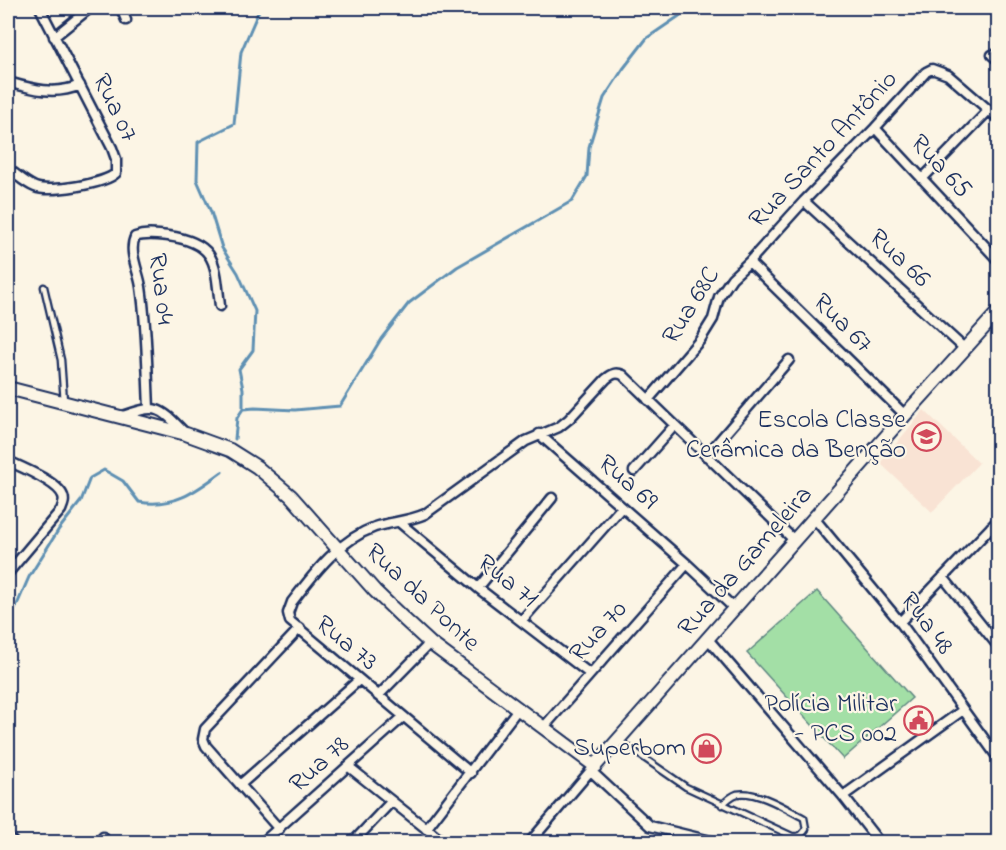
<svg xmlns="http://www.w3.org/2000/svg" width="1006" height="850" font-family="'Indie Flower',sans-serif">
<rect width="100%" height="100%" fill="#fcf5e5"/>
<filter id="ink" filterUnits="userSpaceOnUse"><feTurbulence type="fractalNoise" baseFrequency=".0167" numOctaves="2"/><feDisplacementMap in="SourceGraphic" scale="12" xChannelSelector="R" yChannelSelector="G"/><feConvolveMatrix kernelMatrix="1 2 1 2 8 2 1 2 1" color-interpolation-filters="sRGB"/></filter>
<g filter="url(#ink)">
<path fill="#f9e3d4" d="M924,410L979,463L932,512L880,463Z"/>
<path fill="#a3dfa6" stroke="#5f8782" stroke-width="1.5" d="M817,591L912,698L843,759L747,653Z"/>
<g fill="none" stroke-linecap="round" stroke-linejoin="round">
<path stroke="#5e90b3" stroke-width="3" d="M243,409L255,408L295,410L340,406L381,339L409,303L457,267L572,201L587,176L589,147L604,98L623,69L647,38L691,8
M235,439L237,418L243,409V389L239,369L253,350L255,311L238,273L222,248L211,212L197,180L198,142L234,124L241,52L260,8
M8,618L13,614L29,577L59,529L81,501L90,478L104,470L123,481L139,502C174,508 195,492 222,472"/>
<defs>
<path id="lane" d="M44,287L61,360L64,402
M618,740L686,787L792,836C800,837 802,835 806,829L804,818C787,809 757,790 737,794C731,796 726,801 722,805"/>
<path id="street" d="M121,8L126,20
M54,37L90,8
M992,55L998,60
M8,82C32,89 55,96 80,85
M875,128L998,260
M8,169C16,174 25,183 35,187C49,193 105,184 116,173V159L112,148L40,8
M922,179L989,110
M804,201L965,349
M749,262L905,415
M648,400L700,340L713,319L719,297L732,278L749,262L804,201L875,128L926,72L932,69L948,75L998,118
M149,408C147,368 147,327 141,287C139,272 128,252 135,237C146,233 157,235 168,236C218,243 215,264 220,306
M120,417C157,404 158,405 186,434
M539,434L687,564L735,609
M706,456L789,360
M8,461C21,467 58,482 63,496C65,501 63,505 61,510L8,573
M634,471L674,426
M814,518L900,622L998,758
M399,522L478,588L590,674
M991,527L998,536
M943,577L998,646
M478,588L552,498
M522,620L622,507
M900,622L998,520
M708,639L843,796L879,842
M378,696L430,643
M543,728L687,564
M349,767L443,842
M591,771L650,826L715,842
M471,773L290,621L288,613L292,602C315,572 339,540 375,527C391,522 409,521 425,514L526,441L559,427L569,419L606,379C612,374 616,372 623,375L794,540
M241,784L359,680
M843,796L963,710
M279,829L206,746L203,739L205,729L300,628
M426,829L518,709
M8,837L13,842
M103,837L106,842
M263,842L403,717
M353,842L391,802
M530,842L592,769"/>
<path id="secondary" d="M8,388L186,434L230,450L257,467L291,496L375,591L404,619L430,643L595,766L905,415L998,312"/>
</defs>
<use href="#lane" stroke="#1b2f5e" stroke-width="9"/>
<use href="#street" stroke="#1b2f5e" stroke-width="13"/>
<use href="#secondary" stroke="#1b2f5e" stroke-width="16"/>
<use href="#lane" stroke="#fcf5e5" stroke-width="4.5"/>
<use href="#street" stroke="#fcf5e5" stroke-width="8"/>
<use href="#secondary" stroke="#fcf5e5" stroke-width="12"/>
</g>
</g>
<defs>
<symbol id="school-ring" viewBox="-11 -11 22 22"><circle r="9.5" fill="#fcf5e5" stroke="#d1495b" stroke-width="1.5"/><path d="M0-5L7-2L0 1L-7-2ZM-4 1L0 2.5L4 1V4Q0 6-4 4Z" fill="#d1495b"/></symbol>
<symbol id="civic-ring" viewBox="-11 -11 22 22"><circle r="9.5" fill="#fcf5e5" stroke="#d1495b" stroke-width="1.5"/><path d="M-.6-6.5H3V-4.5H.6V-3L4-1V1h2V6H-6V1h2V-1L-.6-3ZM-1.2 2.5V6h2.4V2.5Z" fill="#d1495b"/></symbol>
<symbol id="shop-ring" viewBox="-11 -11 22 22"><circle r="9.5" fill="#fcf5e5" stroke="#d1495b" stroke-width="1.5"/><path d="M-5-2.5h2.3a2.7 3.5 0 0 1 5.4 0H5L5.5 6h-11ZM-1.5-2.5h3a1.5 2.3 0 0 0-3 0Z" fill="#d1495b"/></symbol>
</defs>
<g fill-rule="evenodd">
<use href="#school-ring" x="910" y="420" width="33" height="33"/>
<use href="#civic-ring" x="902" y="704" width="33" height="33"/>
<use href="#shop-ring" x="690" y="732" width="33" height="33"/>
</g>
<g text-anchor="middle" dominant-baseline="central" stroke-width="4.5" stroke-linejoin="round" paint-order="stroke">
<g font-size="26" fill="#1b2f5e" stroke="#fcf5e5">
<text transform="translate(114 108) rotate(64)">Rua 07</text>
<text transform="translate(824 150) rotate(-47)">Rua Santo Antônio</text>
<text transform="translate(940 167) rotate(47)">Rua 65</text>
<text transform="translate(899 259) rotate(43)">Rua 66</text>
<text transform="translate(160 289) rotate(83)">Rua 04</text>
<text transform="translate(692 306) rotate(-58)">Rua 68C</text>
<text transform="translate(842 324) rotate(45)">Rua 67</text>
<text transform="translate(627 483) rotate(41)">Rua 69</text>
<text transform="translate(746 562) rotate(-49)">Rua da Gameleira</text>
<text transform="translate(507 582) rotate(38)">Rua 71</text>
<text transform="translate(422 598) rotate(43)">Rua da Ponte</text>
<text transform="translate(926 624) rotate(53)">Rua 48</text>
<text transform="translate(599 632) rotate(-48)">Rua 70</text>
<text transform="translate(346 644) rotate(39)">Rua 73</text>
<text transform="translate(320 765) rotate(-42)">Rua 78</text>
</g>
<g font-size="26" fill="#1b2f5e" stroke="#fcf5e5" text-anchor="end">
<text x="906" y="421">Escola Classe<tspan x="906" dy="30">Cerâmica da Benção</tspan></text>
<text x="897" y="705">Polícia Militar<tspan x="897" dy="30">- PCS 002</tspan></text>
<text x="686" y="749">Superbom</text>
</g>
</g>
<rect width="1006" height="850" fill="none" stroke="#fcf5e5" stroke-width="30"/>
<rect x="15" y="15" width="976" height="820" fill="none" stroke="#1b2f5e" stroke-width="2" filter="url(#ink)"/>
</svg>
